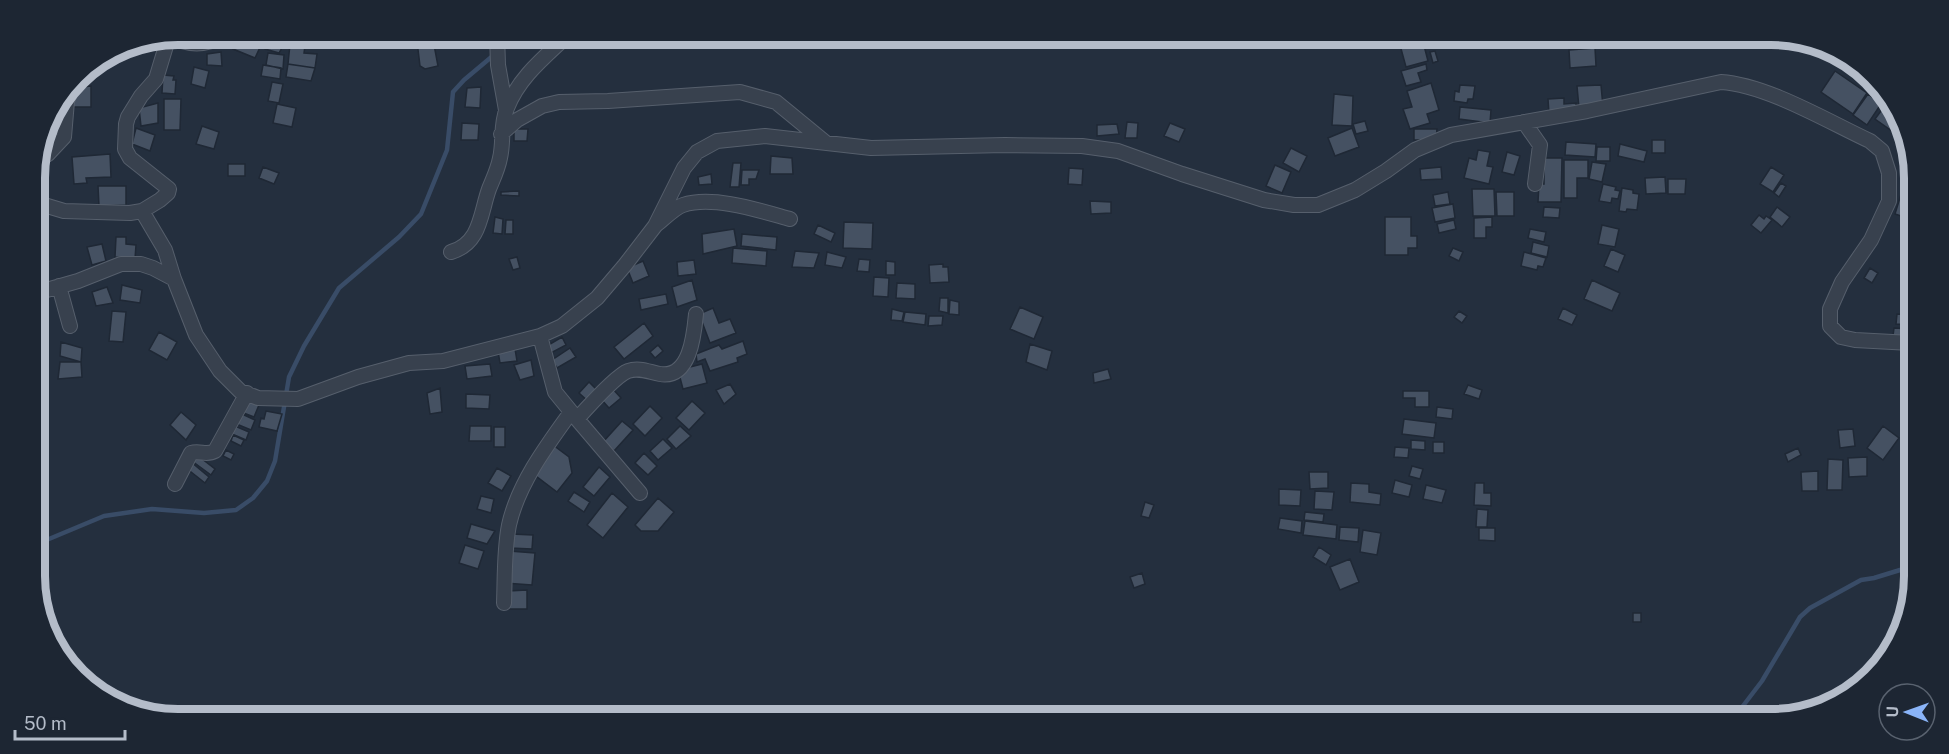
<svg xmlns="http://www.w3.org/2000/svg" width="1949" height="754" font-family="'Public Sans',sans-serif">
<rect width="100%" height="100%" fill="#242f3e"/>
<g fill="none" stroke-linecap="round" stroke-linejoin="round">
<path stroke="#394c67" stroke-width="4.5" d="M501,48L512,34
M37,544L104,516L152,509L204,513L236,510L253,498L267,481L275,461L289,377L304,346L339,288L399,237L421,214L447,150L453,92L464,80L495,54
M1733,719L1762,681L1800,617L1810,608L1861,580L1874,578L1900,570L1907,571"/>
</g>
<path fill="#455162" stroke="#1f2835" stroke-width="1.5" d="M241,34L262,43L255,58L233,49Z
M270,34H282L288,37L279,53L265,49Z
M432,34L438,66L425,69L420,66L417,41L420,35Z
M1397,34H1421L1428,61L1406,67Z
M1605,34L1606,46L1593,47L1592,35Z
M1589,35L1590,47L1567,48V36Z
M1808,41L1818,42L1824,47L1822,50L1807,43Z
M290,44L305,46L304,53L317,54L315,68L288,64Z
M1595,48L1596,66L1570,68L1569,50Z
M1435,51L1438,61L1433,63L1430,52Z
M221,52L222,66L207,65V54Z
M268,53L284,55L283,69L266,65Z
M288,64L315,68L311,81L286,77Z
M1426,64L1427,70L1418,73L1421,82L1406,86L1401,71Z
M263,65L281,68L280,79L261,76Z
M194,67L209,71L205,88L191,84Z
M1835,71L1867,93L1853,114L1821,92Z
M163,75L174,76L173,80H176L175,94L162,93Z
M272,82L283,84L279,103L268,101Z
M1874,82L1885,90L1888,99L1885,104L1867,92Z
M1431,83L1439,110L1427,114L1430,123L1410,129L1403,109L1412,107L1407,91Z
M1460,85L1475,86L1473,99H1468L1467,103L1454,101L1455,91L1459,92Z
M1601,85L1603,107L1579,108L1577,86Z
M91,86V107H72L73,88Z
M481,87L480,108L465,107L467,88Z
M1334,94L1353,96L1352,126L1332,125Z
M1868,94L1881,104L1867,125L1853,115Z
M1564,98V104L1576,103V112L1549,114L1548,99Z
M164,99H181L180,130H164Z
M1889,100L1906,141L1875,119Z
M158,103V123L141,126L139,108Z
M277,104L296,108L292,127L273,123Z
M1460,107L1491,110L1490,123L1459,119Z
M1365,121L1368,131L1356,134L1353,124Z
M1127,122L1138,123L1137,138H1125Z
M462,123L479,124L478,140H461Z
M1170,123L1185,129L1179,142L1164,136Z
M1117,124L1119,134L1097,136V125Z
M202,126L219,132L214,149L196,144Z
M46,127L54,141L41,146Z
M136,128L155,135L150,151L132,144Z
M1352,128L1359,147L1335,156L1328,138Z
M514,129H528L527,141H514Z
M1414,129H1437L1436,140H1414Z
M1652,140H1665V153H1652Z
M1566,142L1596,144L1595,157L1565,155Z
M1620,144L1647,151L1644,162L1618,156Z
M1597,147H1610V161H1596Z
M1291,148L1307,156L1299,172L1283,163Z
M1478,150L1490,152L1487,166L1493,167L1489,184L1464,178L1469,158L1476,160Z
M1507,152L1520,156L1514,175L1502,172Z
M110,154L111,177L86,178L87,183L74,184L72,157Z
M771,156L792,158L793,174H770Z
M1544,158H1562L1561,202H1538L1539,184H1544Z
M1564,160H1588V178H1577V198H1564Z
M1592,162L1606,164L1602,182L1589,179Z
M733,163H741L739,187H730Z
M228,164H245V176H228Z
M1275,165L1291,172L1282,193L1266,186Z
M263,167L279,173L274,184L259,178Z
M1441,167L1442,179L1421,180L1420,169Z
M1771,167L1784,175L1773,192L1760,184Z
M1069,168L1083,169L1082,185L1068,184Z
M742,170H759L756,179H749V185H741Z
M711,174L712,184L699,185L698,177Z
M1665,177L1666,193L1646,194L1645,178Z
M1668,179H1686L1685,194H1668Z
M1905,181L1913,183V200L1907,218L1895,214Z
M1781,183L1786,186L1779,197L1774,193Z
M1603,184L1616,187L1615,190L1620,191L1618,199L1612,198L1611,203L1599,201Z
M98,186H126V205L99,206Z
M1622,188L1633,190V193L1639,194L1637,210L1627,209L1626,212L1619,211Z
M1472,189H1494L1495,216H1473Z
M519,191V196L501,195V192Z
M1448,192L1450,204L1435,206L1433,195Z
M1496,192H1514V216H1497Z
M1090,201L1111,202V213L1091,214Z
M1453,204L1455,218L1435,222L1432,208Z
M1544,207L1560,208L1559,218L1543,217Z
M1777,207L1790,217L1782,227L1770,217Z
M1759,215L1764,219L1766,216L1772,220L1761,233L1751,225Z
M495,217L503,219L502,234L493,233Z
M1385,217H1411V236H1417V248H1408V255H1385Z
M1492,217V227H1486V238H1474V218Z
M506,220H513V234H505Z
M1454,220L1456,229L1439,233L1437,224Z
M844,222L873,223L872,249L843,248Z
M818,225L835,233L831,242L814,234Z
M1602,225L1619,229L1615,247L1598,244Z
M734,229L737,246L703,254L702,234Z
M1530,229L1546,232L1544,242L1528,238Z
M742,234L777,237L776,250L741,246Z
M116,237H126V244L136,245L135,259L115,257Z
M1533,242L1549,246L1547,257L1531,253Z
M102,244L106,261L92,265L87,247Z
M733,248L767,251L766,266L732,263Z
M1453,248L1463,252L1459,261L1449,256Z
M1611,249L1625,255L1618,272L1604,266Z
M795,251L819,253L814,268L792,267Z
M827,252L846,257L842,268L825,265Z
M1524,252L1546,258L1543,267L1538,266L1537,270L1521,266Z
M517,257L520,268L513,270L509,259Z
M859,259L870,260L869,272L857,271Z
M694,260L696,274L678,276L677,262Z
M643,261L649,276L633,283L627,268Z
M886,261L895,262V275H886Z
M943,264V267H948L949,282L930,283L929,265Z
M1870,268L1878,273L1872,283L1864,278Z
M874,277L889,278L888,297L873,296Z
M692,280L697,300L677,307L672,287Z
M1592,280L1620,293L1612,311L1584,299Z
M897,283L915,284V299L896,298Z
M122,285L142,290L140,303L120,300Z
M107,287L113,303L96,306L92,292Z
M666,294L668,304L641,310L639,299Z
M940,298H948V313L939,311Z
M950,300L959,302V315L949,314Z
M1020,307L1043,317L1034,339L1010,329Z
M713,308L719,323L730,319L736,333L710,343L699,314Z
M1563,308L1577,315L1572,325L1558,319Z
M892,309L904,312L902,321L891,320Z
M112,311L126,312L123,342L109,341Z
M1459,311L1467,316L1462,323L1454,317Z
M905,312L926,314L925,325L903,322Z
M1897,314L1911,315V325L1896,324Z
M929,316H943L942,325L928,326Z
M644,323L653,336L624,359L614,347Z
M1894,328L1911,329V337L1893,336Z
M159,332L177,342L167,360L149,350Z
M562,337L566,345L549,354L545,347Z
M743,341L747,354L737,358L738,362L710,371L705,359L697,362L696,354L719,345L722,349Z
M61,342L82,348L81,362L60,356Z
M1030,344L1052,351L1047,370L1026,362Z
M658,345L663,351L655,358L650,352Z
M570,348L576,357L557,368L552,360Z
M515,349L517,361L500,363L498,351Z
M531,360L534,376L520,380L514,365Z
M60,362H81L82,377L58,379Z
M490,364L492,376L467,379L465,366Z
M702,364L707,383L683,389L678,370Z
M1108,369L1111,379L1094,383L1093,373Z
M589,382L600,393L590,403L579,393Z
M730,384L736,394L724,404L716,390Z
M1468,385L1482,390L1479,399L1464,394Z
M440,388L442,412L430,414L427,393Z
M612,388L621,398L609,408L600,398Z
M1403,391H1429V407H1415V398H1403Z
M466,394L490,395L489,409L466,408Z
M246,400L259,405L254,417L241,412Z
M692,401L705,413L689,430L676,418Z
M650,406L662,418L645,436L633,424Z
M1437,407L1453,409L1452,419L1436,417Z
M266,411L282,414L277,431L259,427L261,418L264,419Z
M181,412L196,425L186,440L170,425Z
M242,414L255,420L251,430L234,423Z
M1404,419L1436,423L1434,438L1402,434Z
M622,421L633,430L614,451L603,442Z
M235,426L249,432L246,440L232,434Z
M470,426H491V441H469Z
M680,426L691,436L676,449L667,439Z
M1883,426L1899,438L1883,460L1867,448Z
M494,427H505V447H494Z
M1853,429L1855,446L1840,448L1838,430Z
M233,435L244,440L241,446L231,441Z
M663,439L672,448L658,460L650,451Z
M1411,440L1425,441V450L1411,449Z
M1433,442H1444V453H1433Z
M553,445L569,457L572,473L557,492L532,473Z
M1395,447L1409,448L1408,458L1394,457Z
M1798,448L1801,455L1788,462L1785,454Z
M226,450L234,454L231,460L223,456Z
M644,453L657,466L648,475L635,463Z
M197,455L215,469L211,475L192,461Z
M1867,457V476L1849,477L1848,458Z
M1828,459L1843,460L1842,490H1827Z
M191,462L209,477L205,483L186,468Z
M1412,466L1423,469L1420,479L1409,476Z
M599,467L610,477L594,496L583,487Z
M497,468L511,476L502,491L488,483Z
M1818,471V491H1802L1801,472Z
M1309,472H1328V488L1310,489Z
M1395,480L1412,485L1409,497L1392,493Z
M1351,483L1369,484V492L1381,494L1380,505L1350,502Z
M1475,483H1484V493H1491V506L1474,505Z
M1426,485L1446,490L1442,503L1423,499Z
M1279,489L1301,490L1300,506L1279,505Z
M1315,491L1334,492L1332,510L1314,509Z
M574,492L590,502L584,512L568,501Z
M612,493L628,507L603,538L587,525Z
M481,496L494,499L491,513L477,509Z
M658,498L674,512L658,531H641L635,525Z
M1145,502L1154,505L1149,518L1141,516Z
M1477,509L1488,510L1487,527H1476Z
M1305,512L1324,514L1323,522L1304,520Z
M1280,518L1302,521L1301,533L1278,529Z
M1305,521L1337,525L1336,539L1303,535Z
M471,524L495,531L487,544L467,538Z
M1340,527L1359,528L1358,542L1339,540Z
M1479,528H1495V541L1479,540Z
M1363,530L1381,533L1377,555L1360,552Z
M511,534L533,535L532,549L510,548Z
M465,545L484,551L478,569L459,563Z
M1319,547L1331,555L1326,565L1313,557Z
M509,551L535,553L532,585L506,583Z
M1350,559L1359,582L1340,590L1330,567Z
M1142,573L1145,584L1134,588L1130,577Z
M527,590V609H508L507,591Z
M1633,613H1641V622H1633Z"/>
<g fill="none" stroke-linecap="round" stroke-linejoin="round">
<defs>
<path id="minor" d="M316,34L330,40
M497,34L498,65L506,110
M171,36C190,47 207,46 226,34
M1524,122L1540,145L1535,184
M501,134L517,120L542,106L559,102L608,101L740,92L776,102L826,143
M37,161L48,154L64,137L67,101L75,81
M35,198L44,205L64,211L130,213L142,211L160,200L168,193L169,189L130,158L125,149L126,124L128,117L141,96L156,79L169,36
M142,211L165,250L174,279
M656,225C664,219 674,208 683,205C713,195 761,211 790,219
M451,252C481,243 480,214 489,189C493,179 498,169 500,158C504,142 500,125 507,108C519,77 545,57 569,34
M59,286L70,326
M36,293L78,281L121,264H141L153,268L174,279L196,335L220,371L240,391L258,398L298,399L358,377L409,363L443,361L540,336L562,326L597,298L625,265L655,226L684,168L697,152L717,141L765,136L871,148L1005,145L1082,146L1118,151L1182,174L1264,200L1294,205H1318L1355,190L1386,171L1415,150L1451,135L1587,111L1721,82C1767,85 1827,121 1870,141L1882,151L1889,173V201L1871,240L1842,282L1830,309V326L1841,337L1855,340L1911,343
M540,336L555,392L577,419C586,409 617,375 628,371C639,367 649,372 660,374C690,379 694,335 696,314
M577,419L640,493
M175,484L191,453C200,450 206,456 215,451L247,393
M504,603C505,578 504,550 509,525C518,484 547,445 571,412"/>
</defs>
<use href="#minor" stroke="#565f6c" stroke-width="16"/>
<use href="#minor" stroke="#38414e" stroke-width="14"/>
</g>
<path d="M0 0H1949V754H0ZM178 45H1771A133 133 0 0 1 1904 178V576A133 133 0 0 1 1771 709H178A133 133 0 0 1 45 576V178A133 133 0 0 1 178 45Z" fill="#1d2633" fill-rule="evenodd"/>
<path fill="none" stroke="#b4bcc9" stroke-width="8" d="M178 45H1771A133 133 0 0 1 1904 178V576A133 133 0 0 1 1771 709H178A133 133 0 0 1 45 576V178A133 133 0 0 1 178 45Z"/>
<g transform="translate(1907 712) rotate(271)"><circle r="28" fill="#1d2633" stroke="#59626f" stroke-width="1.5"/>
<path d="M0-4.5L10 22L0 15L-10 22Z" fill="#8ab4f8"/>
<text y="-9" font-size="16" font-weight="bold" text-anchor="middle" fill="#b4bcc9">U</text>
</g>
<path d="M15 730v9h110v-9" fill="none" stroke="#b4bcc9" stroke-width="3"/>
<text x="24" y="730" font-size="18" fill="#b4bcc9" stroke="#1d2633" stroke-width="4.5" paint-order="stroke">50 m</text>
</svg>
